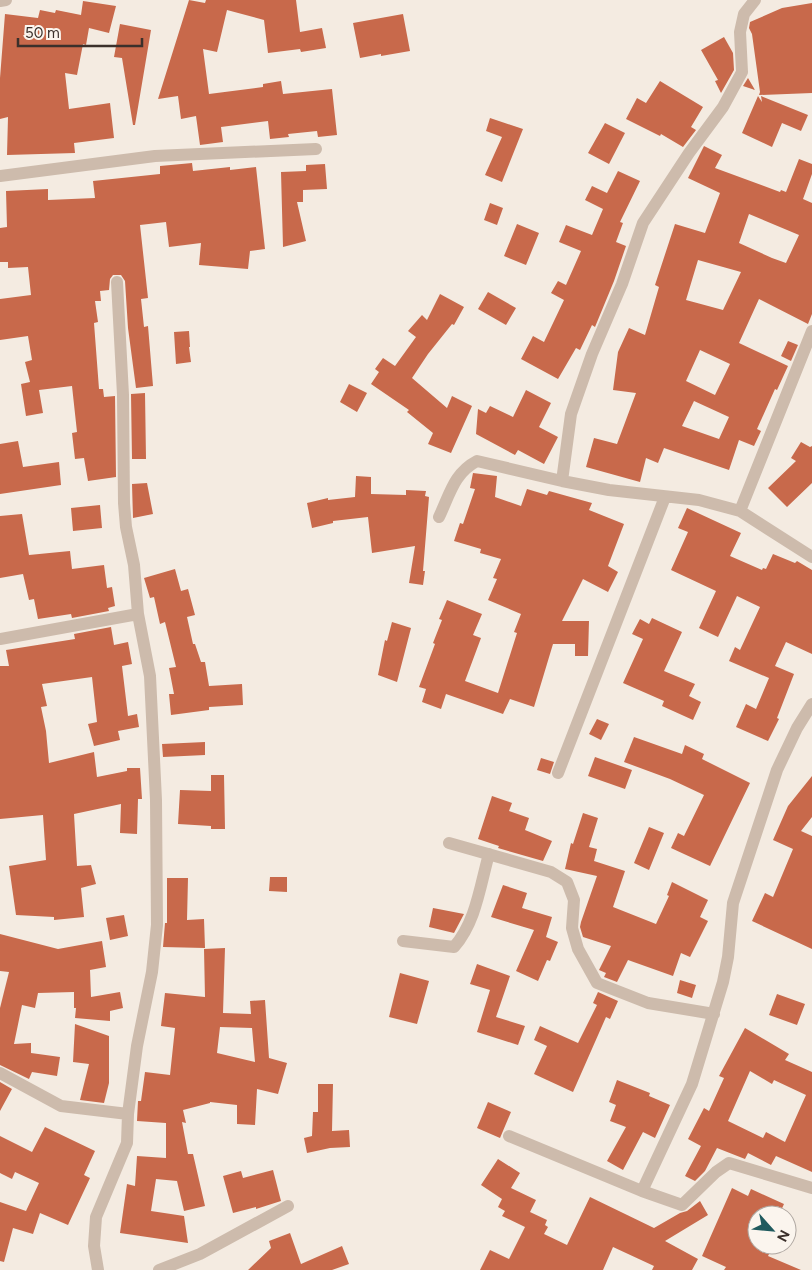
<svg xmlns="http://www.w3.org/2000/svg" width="812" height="1270" font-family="Figtree,sans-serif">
<rect width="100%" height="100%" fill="#f4ebe1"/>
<path fill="#c8694b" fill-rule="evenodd" d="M189,0L205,3L206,0H296L300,32L322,28L326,48L301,52L300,49L268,53L264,20L227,10L217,52L203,49L209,94L263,87V84L281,81L283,94L332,89L337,135L318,137L317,131L288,134L289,137L270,139L268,121L221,127L223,142L200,145L196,116L181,119L178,96L158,99Z
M83,1L116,6L109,33L89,28L86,45L83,44L77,75L65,73L69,109L110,103L114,138L74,143L75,153L7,155L8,117L0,119V78L5,14L38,18L40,10L55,13L56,10L81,15Z
M812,3V93L759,95L760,92L752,34L749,28L750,22L782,8Z
M403,14L410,51L381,56V54L360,58L353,23Z
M120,24L151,30L135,125H133L122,58L114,57Z
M724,37L733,53L734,70L721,93L715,81L718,80L701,50Z
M748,78L755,90L743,86Z
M660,81L703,107L691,127L696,130L683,147L661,134L660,136L626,119L637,98L646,103Z
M758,96L762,102L761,96L808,115L801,131L782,123L772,147L742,133Z
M490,118L523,129L502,182L485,175L502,137L486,131Z
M605,123L625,133L609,164L588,153Z
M704,146L722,155L715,168L780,192L781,190L786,192L799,159L812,164V174L803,199L812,203V314L808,324L759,299L739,343L788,366L777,390L775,389L757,429L761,431L754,446L739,440L729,470L664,448L658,463L646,458L640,482L586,467L594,438L617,444L636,393L613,390L618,352L629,328L645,335L659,287L655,285L675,224L705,233L720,193L688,178ZM749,214L799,235L786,263L772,258L739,243ZM698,260L741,272L723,310L686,300ZM700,350L730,364L715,395L686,381ZM694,401L729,417L719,439L682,426Z
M192,163L193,171L230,167V170L256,167L265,249L250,251L248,269L199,265L201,243L169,247L166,222L140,225L148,298L141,299L144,327L148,326L153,386L136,388L128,328L125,281L121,275H113L110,279L109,290L100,291L101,301H95L98,322L94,323L99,389H103L104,397L115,396L116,477L88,481L84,458L75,459L72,433L77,432L72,386L39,390L43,413L26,416L21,384L30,382L25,362L32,360L28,336L0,340V299L31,295L28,267L8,268V262H0V228L7,227L6,191L48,189V200L95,198L93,181L160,174V166Z
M325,164L327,189L303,190V202H297L306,241L283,247L281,172L306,171V165Z
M618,171L640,181L620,222L623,223L616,242L626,246L614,281L595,327L592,325L580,350L576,348L558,379L521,359L533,336L544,342L564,300L551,293L558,281L566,285L581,251L559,242L566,225L592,235L603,209L585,200L592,186L607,193Z
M490,203L503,208L497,225L484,220Z
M517,224L539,233L526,265L504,256Z
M488,292L516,308L506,325L478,309Z
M440,294L464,307L454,325L452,324L428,354L412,378L447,408L452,396L472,406L451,453L428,444L433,433L407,412L409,410L371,384L379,372L375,369L383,358L395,366L416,337L408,331L422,315L427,320Z
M189,331L190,347H189L191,362L176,364L174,332Z
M788,341L798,345L791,361L781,356Z
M349,384L367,393L357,412L340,402Z
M526,390L551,403L539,427L558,437L544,464L518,450L515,455L476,434L478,409L486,413L490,406L513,417Z
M145,393L146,459H132L131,394Z
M18,441L23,467L59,462L61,485L0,494V444Z
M801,442L810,447L812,446V483L787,507L768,488L796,461L791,458Z
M473,473L497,476L495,497L521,506L527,489L547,495L549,491L592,503L589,510L624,524L608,566L618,572L608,592L583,579L562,621H589L588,656H575V644H553L534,707L510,699L503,714L446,694L441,709L422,702L426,689L419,687L435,644L433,643L442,620L439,619L447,600L482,614L473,635L481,638L465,681L498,693L517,633L514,632L521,614L488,600L497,579L493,578L501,559L480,553L481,549L454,541L460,523L463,524L475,489L470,488Z
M356,476L371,477V494L406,495V490L426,491L425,496L429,497L423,571H425L423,585L409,583L415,546L372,553L368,517L333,521V523L312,528L307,503L328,498V500L355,497Z
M147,483L153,514L133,518L132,484Z
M100,505L102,528L73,531L71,508Z
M687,508L741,533L730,556L762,570L763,568L766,569L773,554L795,563L797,561L812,570V654L786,642L775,666L794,674L777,718L779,719L768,741L736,727L746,704L756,709L769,678L729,661L735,647L740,650L760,607L737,596L718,637L699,628L716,591L671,570L688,532L678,528Z
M22,514L29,555L70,551L72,569L104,565L107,588L112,587L115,606L108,608L109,611L72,618L71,614L38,619L34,599L29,600L23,574L0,578V516Z
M175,569L181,591L188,589L195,615L187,617L193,644H195L201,662H205L209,686L242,684L243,705L209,707V710L171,715L169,694H174L169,668L176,667L165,622L160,624L154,597L150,598L144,578Z
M652,618L682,632L664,671L695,684L689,696L701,702L693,720L662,706L664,701L623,683L643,639L632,634L640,619L649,624Z
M392,622L411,628L397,682L378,675L385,640L387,641Z
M111,627L114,645L128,642L132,664L122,666L128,716L137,714L139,727L118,731L120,740L94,746L88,724L97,722L92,677L42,684L47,706L41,707L46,731L49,763L94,752L97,777L127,771V768H140L142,799H138L137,834L120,833L121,804L74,814L77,866L91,865L96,884L81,888L84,917L54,920V917L16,915L9,866L46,860L43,815L0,819V666H9L6,650L75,639L74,634Z
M597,719L609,724L601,740L589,734Z
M634,737L682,754L685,745L704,754L702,759L750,783L710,866L671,848L678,833L684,836L704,795L670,779L624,762Z
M205,742V755L163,757L162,744Z
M595,757L632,770L625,789L588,776Z
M541,758L554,762L550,774L537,770Z
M211,775H224L225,829H211V826L178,824L180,790L211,791Z
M812,776V817L801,831L812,836V949L752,921L765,893L773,897L793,849L773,840L788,806Z
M492,796L512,803L509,811L529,818L525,830L552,841L543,861L498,848L499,846L478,839Z
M583,813L598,818L589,847L597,849L594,861L625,871L613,907L656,924L669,896L667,895L672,882L708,900L700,917L708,921L690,957L681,953L673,976L628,960L617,982L604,977L606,973L599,970L611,946L583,937L580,927L581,922L597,876L565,869L571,843L573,844Z
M649,827L664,833L649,870L634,863Z
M270,877H287V892L269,891Z
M167,878H188L187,920L204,919L205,948L163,947L165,923H167Z
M503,885L527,893L522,908L552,917L546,937L558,942L550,961L547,960L538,981L516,971L534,930L491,917Z
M433,908L464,914L454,933L429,927Z
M124,915L128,936L110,940L106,918Z
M0,934L58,949L102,941L106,967L90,970L91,997L120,992L123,1008L110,1011V1021L75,1018L76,1008H74V992L38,993L35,1008L22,1005L14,1044L31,1043V1053L60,1057L57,1076L32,1072L29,1079L0,1065V1008L9,972L0,971Z
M225,948L223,1013L251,1014L250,1001L265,1000L269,1058L287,1063L278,1094L257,1089L255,1125L237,1124V1105L210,1102V1103L183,1110L186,1123L182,1122L188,1154H193L205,1206L184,1211L177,1181L156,1179L151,1211L184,1216L188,1243L120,1233L127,1184L135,1186L137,1156L166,1158V1123L137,1121L138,1101H141L145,1072L170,1075L175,1028L161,1026L165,993L205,997L204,949ZM220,1027L252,1028L255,1062L217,1053Z
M477,964L510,976L496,1017L525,1026L518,1045L477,1032L490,990L470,984Z
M400,973L429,981L417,1024L389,1017Z
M680,980L696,985L692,998L677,993Z
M598,992L618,1001L610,1019L606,1017L573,1092L534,1074L547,1046L534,1040L540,1026L578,1043L597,1005L593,1003Z
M777,994L805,1004L797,1025L769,1015Z
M75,1024L109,1036V1083L104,1103L80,1100L89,1064L73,1062Z
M745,1028L789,1054L785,1060L812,1072V1172L776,1156L771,1165L748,1153L745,1159L717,1148L705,1171L695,1181L685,1176L701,1146L688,1139L704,1108L709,1111L724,1078L719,1076ZM750,1071L772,1084L774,1080L806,1095L785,1142L766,1132L763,1138L728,1121Z
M617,1080L650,1093L649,1096L670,1105L655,1138L643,1132L623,1170L607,1161L626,1127L610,1121L616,1105L609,1102Z
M0,1082L12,1089L0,1111Z
M318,1084H333L332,1131L349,1130L350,1147L330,1148L307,1153L304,1138L312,1136L313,1112H318Z
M488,1102L511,1112L500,1138L477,1128Z
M45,1127L95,1151L84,1175L90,1178L68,1225L40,1213L33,1234L13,1228L4,1262L0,1261V1202L26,1211L39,1183L15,1172L12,1179L0,1173V1136L32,1152Z
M498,1159L520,1173L511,1188L536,1200L530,1212L547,1220L545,1225L548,1227L544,1234L567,1245L590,1197L654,1228L680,1213L687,1211L700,1201L708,1215L665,1241L698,1259L692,1270H652L654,1266L613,1247L603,1270H480L490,1250L509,1259L525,1227L502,1216L505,1211L498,1207L502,1199L481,1185Z
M273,1170L281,1201L256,1209V1207L233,1213L223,1176L241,1171L243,1178Z
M732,1188L748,1196L751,1189L784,1204L779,1215H757V1245L771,1250L768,1256L801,1270H724L726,1267L702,1256Z
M290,1233L301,1264L342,1246L349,1264L332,1270H248L271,1248L269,1241Z"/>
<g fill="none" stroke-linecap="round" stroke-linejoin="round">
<path stroke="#cdbbac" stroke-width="12" d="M0,1L6,0
M0,176L155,156L316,149
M562,481L571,414L592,354L622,284L643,223L689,153L723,107L742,72L740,32L744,14L755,0
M740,511L812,331
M439,517C450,494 454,473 477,461L562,481L609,490L699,500L740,511L812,557
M0,639L138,614
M558,773L665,497
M449,843L551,872L567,882L574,900L572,928L578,949L597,983L648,1003L714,1014
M403,941L454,947C476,922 480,886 489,854
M0,1073L61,1106L128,1114
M509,1136L642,1191L682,1205L716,1172L729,1163L812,1188
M642,1191L692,1084L723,982L728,957L733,903L777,770L797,728L812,704
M98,1270L94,1246L96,1217L127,1143L128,1114L137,1046L152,972L157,925L156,800L150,676L138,614L134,565L126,527L124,503L123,395L117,282
M159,1270L200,1254L288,1206"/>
</g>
<g transform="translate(772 1230) rotate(117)"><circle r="24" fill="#fbf5ee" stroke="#aea6a0"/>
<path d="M0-4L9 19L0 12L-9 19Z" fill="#1f5a5e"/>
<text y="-8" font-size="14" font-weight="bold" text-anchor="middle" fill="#3b302b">N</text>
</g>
<path d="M18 38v8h124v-8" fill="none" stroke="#3b302b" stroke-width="2.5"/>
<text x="25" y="38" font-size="15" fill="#3b302b" stroke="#fbf5ee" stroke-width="4" paint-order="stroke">50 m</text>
</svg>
